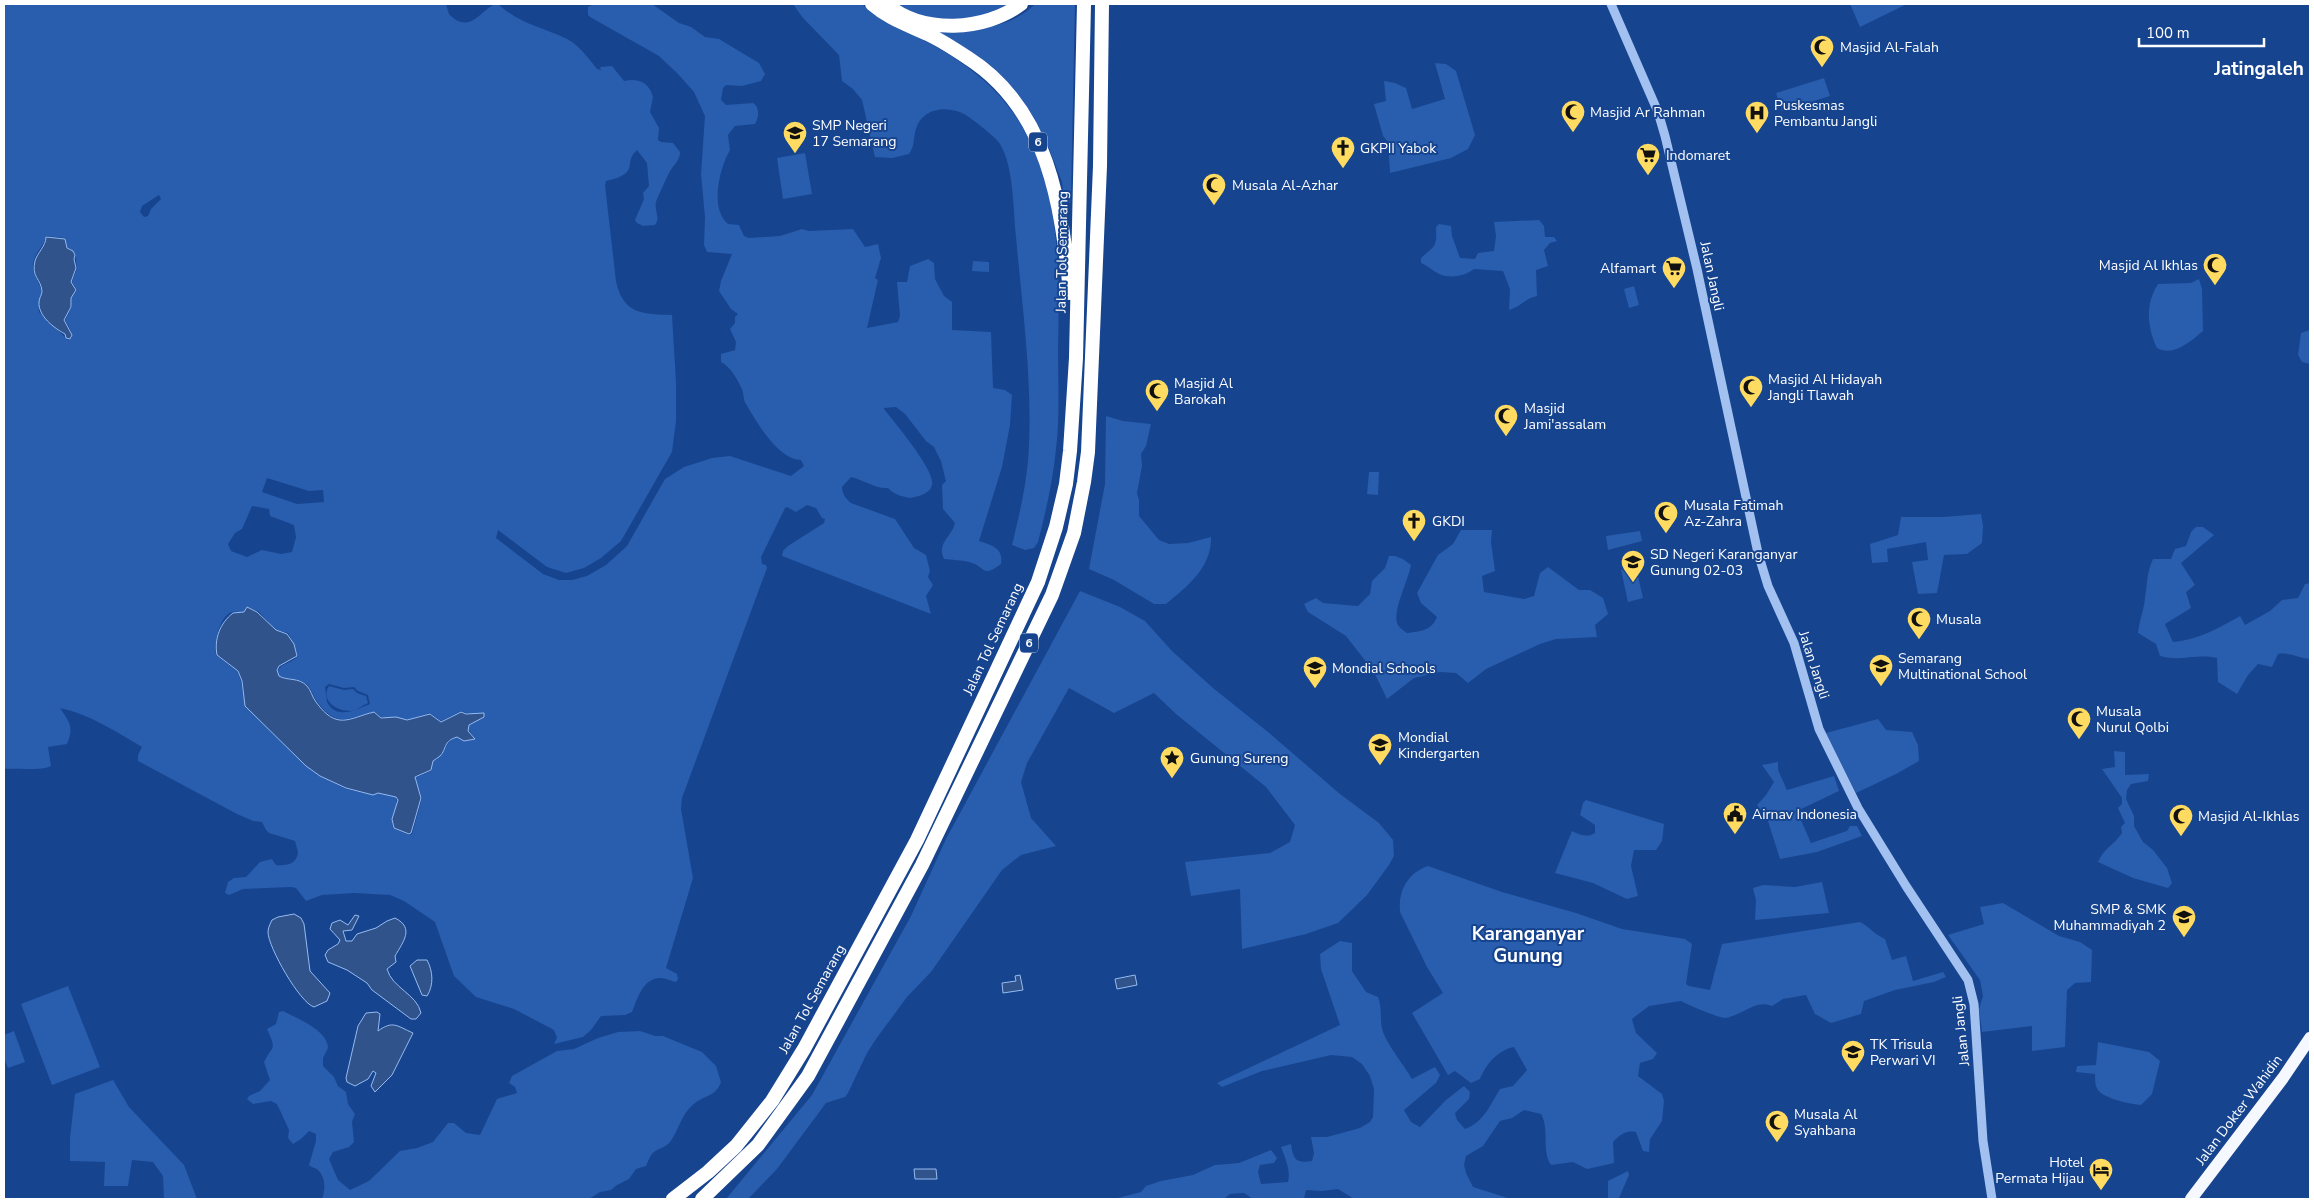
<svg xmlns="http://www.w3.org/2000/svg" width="2314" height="1203" font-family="'Nunito Sans',sans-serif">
<rect width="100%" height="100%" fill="#16448f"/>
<path fill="#295dad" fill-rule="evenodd" d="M4,4H446L449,14C472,38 483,4 498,4C521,25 540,26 567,39C579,45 589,59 597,69L601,70L600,67L612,66L624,81C638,78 649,82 653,97L650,112L659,128L658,140L661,142L673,143L680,152C680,161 673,165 669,173C667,177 657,199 656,202C654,211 661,217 655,225L643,226L637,223L635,220L644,199L643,193L649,186L647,163L637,150C622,163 642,173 606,181L605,185L616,281C623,315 644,314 672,315L676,382V421L672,452L621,541L601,558L584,568L566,573L547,567L498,530L496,538L543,574L559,580H572L587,576L606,565L627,546L665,479L684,467L712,458L730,456L791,476L804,466L801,460C778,460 756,421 746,404C743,400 744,394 742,389C737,379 731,367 721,362V354L735,350L736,342L730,329L735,323V317L738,314L731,309L719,291L721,281L732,254L707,252L704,245L705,217L701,174L705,116L694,92L678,74L659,56L590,17L588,15V7L594,4H652L679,23L691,27L705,37L719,39L759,63L765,74L761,81L742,86L726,85L723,88L721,100L726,105L753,103C760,107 759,118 755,124L735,126L728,135L730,150C720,167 709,208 728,224L739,225L744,236L749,238L780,236L802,229L809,231L853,229L865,247L878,244L881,258L875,278L878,280L867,328L898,322L900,316L897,282H907L910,266L928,259L934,263L935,279L944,296L952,302V330L991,332L993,388L1005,390L1012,395L1010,425L1002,467L979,541C991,545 1004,548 1001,564C981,579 986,566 969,562C961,560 951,560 944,559C936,543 952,537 955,523L943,509L942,485L946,481L941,461L934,447L926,441L905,414L896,407L884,408V409C894,422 936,471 932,485C930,494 917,497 910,498C903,497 893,494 888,488C875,489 864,480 851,477L842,487C842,494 846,499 851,503L895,519L914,548L926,555L930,571L928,577L933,585L926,596L931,614L782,556L783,551L788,546L824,523L825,519L822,518L816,508L807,505L796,512L787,507L785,508L761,557L762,564L766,565L767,568L682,798L681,809L693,878L666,968L677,974L678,979L676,982C671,981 665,978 661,978C643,977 637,1000 632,1012L625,1015L601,1016L591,1030L583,1037L554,1044L557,1038L554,1030L514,1009L476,997L454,976L435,922L404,901L390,895L354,893L322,895L306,901L296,888L291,887L243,889L229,895L225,893L228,882L234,878L246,877L260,862L272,859L276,865C287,866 297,864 298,852L295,841L269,833L266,830L262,822L253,821L237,814L138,761V755L142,747C117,732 89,714 60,708C70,723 74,727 67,744L48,747L51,766C43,771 16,768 4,769ZM159,195L161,199L151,209L148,216L144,217L140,212L142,206ZM46,236L65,238L67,247L75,253L77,268L72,282L77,290L71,298L72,307L65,320L71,331L72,338L68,340L39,312C38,304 42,296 41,289C38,279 30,272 34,260C36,251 45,245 46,236ZM267,478L309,491L323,490L324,502L297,504L262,492ZM252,506L269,509L270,516L294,525L296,537L292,552L281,554L262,550L247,557L231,551L228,544L235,533L242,529ZM246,607L258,611L276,630L288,633L294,644L298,656C292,663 282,663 278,670L279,676C286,680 296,677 305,683C312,688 313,697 318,703C339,730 349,716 375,712L381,717H396L407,720L430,713L441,721L461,711L466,713H484V717L470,724L468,729L475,739L464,741L457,737C445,741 447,750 440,756C438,758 435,759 433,761L431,771L415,778L422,798L412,834L409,835L393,828L392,819L397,806L396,797L378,793L373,795L346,789L320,776L306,766L245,706L241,681L237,671L216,655C214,644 219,616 232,612C236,611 239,613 244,612ZM329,684L344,688L354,687L358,691L368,695L370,704C357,709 337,721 327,702L325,687Z
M793,4H862C880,22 900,29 923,40C949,53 973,69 994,90C1062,159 1060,260 1058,350C1058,383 1060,417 1056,449C1053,480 1046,511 1038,542L1034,548L1025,550L1012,545C1020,512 1028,479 1029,444C1032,377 1022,304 1016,237C1013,210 1014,167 1000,144C997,138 972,119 966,115C949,105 922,107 916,129C913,138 915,146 909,154L892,158L875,157L862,100L853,89L842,81L839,55L803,18Z
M893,4H1013C972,27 936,24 893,4Z
M1035,4H1075L1071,198L1070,203H1064L1062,182L1044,136L1009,88L925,29C964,29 1004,34 1035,4Z
M1850,4H1907L1860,27Z
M1435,63L1446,64L1456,71L1475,135L1468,149L1451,158L1390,173L1388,142L1383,136L1374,104L1386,101L1384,81L1395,83L1406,88L1412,109L1445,99Z
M1824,78L1830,96L1782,111L1776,93Z
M805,153L812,194L783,199L777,158Z
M1539,220L1544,226L1545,237H1554L1557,241L1550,243L1544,250L1548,266L1536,270L1537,296C1526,298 1520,307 1509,310L1510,289L1503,271L1474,269C1465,276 1450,279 1439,274C1433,271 1428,266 1421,263V258C1435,245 1437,248 1436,227L1439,224L1451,226L1452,236L1460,258L1475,259L1478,253L1494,251L1496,236L1494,222Z
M973,261L989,262V272L972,271Z
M2199,279L2202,289L2203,331C2191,341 2174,357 2157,348C2147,327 2145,304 2158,284L2191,283Z
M1634,286L1639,305L1629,308L1624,289Z
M2310,330V364L2302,362L2298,355L2301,333Z
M1106,416L1123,421L1151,424L1146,446L1141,454L1142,466L1137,493L1139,500V516L1159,540L1169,544L1188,543L1211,537C1212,567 1187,587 1166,604H1154L1114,580L1089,569L1105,484Z
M1369,472H1379L1378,495L1367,494Z
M1981,514L1983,526L1982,543L1967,554L1944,555L1937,593L1918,594L1912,562L1928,560L1926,542L1887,549L1888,562L1872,563L1870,544L1898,535L1901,517H1943Z
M2196,527H2203L2214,535L2181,563L2195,585L2186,592L2191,608L2165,624L2173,642C2198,640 2219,628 2240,616L2245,625L2270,611L2282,600L2298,598L2305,584L2310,583V659C2298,658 2290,652 2278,654L2272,667L2258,664L2248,675L2237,694L2218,682L2217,658C2196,653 2182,662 2160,656L2156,644L2138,633C2139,621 2144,610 2145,598C2148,581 2146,576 2153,559H2171L2175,549L2186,546L2191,532Z
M1461,530H1492L1491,542L1495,571L1482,576L1484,592L1524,599L1534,596L1540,573L1548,567L1579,590H1590L1603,598L1608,614L1595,625L1597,637L1556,639L1540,644L1486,669L1468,683L1456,673L1440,672L1414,678L1387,699L1374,672L1346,636L1308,612L1304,604L1316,598L1323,603L1358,606L1370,594L1372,581L1385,568L1389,556H1395L1403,559L1411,565C1409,579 1391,613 1398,625C1400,628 1404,631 1407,633C1421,631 1431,631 1437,617L1421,603L1417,593L1438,555L1453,544Z
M1640,531L1642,541L1608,550L1606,536Z
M1636,567L1643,598L1628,602L1621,570Z
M1080,591L1120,607L1145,621L1172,651L1213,688L1268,732L1340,794L1379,823L1393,840L1394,856L1389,865L1367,895L1338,923L1306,934L1242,949L1240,889L1191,896L1185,862L1270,853L1290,842L1295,825L1266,787L1176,714L1154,693L1114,713L1069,688L1027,763L1021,782L1031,818L1056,846L1021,855L1002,870L931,972L907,997L876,1039L867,1053L848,1093L845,1097L826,1103L777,1169L748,1199H726L812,1095L911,916L946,839Z
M329,686L344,690L353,689L357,693L366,696L368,703C363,705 356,711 350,711C336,711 320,700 329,686Z
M1878,719L1886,730L1912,732L1918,745L1919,761L1896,774L1856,793L1826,733Z
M2114,751L2125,752V775L2149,774L2148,781L2131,784L2127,790L2126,799L2134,816V826L2143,842L2153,850L2167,868L2172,883L2168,888L2133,878L2098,862C2104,848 2114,845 2122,833L2121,827L2125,823L2118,808L2122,804V798L2102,769L2115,767Z
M1778,762V770L1787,790L1834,776L1839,791L1797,811L1811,843L1847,831L1850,826H1857L1862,836L1817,852L1780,859L1767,818L1757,805L1766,795L1774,782L1762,765Z
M1586,800L1664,824L1662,841L1656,850H1634L1631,866L1638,896L1627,899L1593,883L1555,873L1572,831C1580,835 1587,838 1595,833V825L1580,815L1583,803Z
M1428,866L1502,892L1576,913L1622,929L1685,939L1692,944L1686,984L1689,986L1710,990L1722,944L1860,922C1870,927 1875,935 1885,939L1892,960L1906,956L1913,981L1943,972L1946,977L1934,982L1895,990L1864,1001L1861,1014L1831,1023L1815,1014L1806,995L1783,999L1772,1006C1754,999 1743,1016 1725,1018C1719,1018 1688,1005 1681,1001L1649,1006L1632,1019L1636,1033L1657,1053L1653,1059L1640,1063L1638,1076L1662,1094L1664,1101L1662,1121L1650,1139L1649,1152L1643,1151L1636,1132C1626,1130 1620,1135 1613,1142L1614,1163L1587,1169L1573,1162L1551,1165C1541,1150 1550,1130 1541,1114L1524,1110L1512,1118L1500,1121L1483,1146L1466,1156L1464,1165L1466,1173L1473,1187L1511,1199H1354L1338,1189L1322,1191L1306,1190L1304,1199H1253L1244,1193L1230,1194L1224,1199H1114L1141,1192L1146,1186L1161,1181L1193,1175L1215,1165L1239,1163L1271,1150L1277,1158L1274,1163L1260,1165L1258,1172L1261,1184L1288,1182C1291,1170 1285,1158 1281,1147L1291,1144C1293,1159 1296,1164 1312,1161L1314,1153L1311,1137H1327L1360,1128L1370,1122L1373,1117L1374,1089L1370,1076L1362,1064L1352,1057L1331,1055L1262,1071L1222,1087L1217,1083L1340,1025L1321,969L1320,954L1340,941L1352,943V971L1366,992L1378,997C1383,1011 1379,1020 1383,1032C1388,1046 1404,1065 1412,1079L1435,1067L1440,1075L1436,1083L1404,1110L1411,1122L1420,1127L1446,1100L1464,1086L1470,1092L1469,1099L1455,1113L1457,1120L1465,1129C1484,1122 1490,1105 1500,1089L1513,1086L1527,1070L1514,1047C1498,1050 1486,1064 1480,1079L1471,1083L1455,1071L1448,1075L1412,1013L1443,993L1427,967L1400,912C1398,890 1408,873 1428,866Z
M1822,882L1829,913L1755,920L1756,900L1753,888L1763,885L1795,887Z
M2003,903L2059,936L2080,942L2092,950L2091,982L2075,983L2067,990L2065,1047L2032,1051V1026L1982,1032L1979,1009L1983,996L1980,980L1948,935L1984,924L1980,907Z
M68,986L100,1067L52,1085L21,1004Z
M283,1011C296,1018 328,1030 328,1048L323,1058V1066L334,1077L338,1086L346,1092L348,1104L355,1114L352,1122L354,1142L349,1147L333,1152L329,1159L338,1180L350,1190L369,1181L400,1151L417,1148L433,1142L448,1123H454L466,1133L480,1135L497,1099L517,1093L515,1087L509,1083L512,1076L557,1051L574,1049L598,1038L618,1032L640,1031L655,1036H663L702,1052L716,1066L721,1082C716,1096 706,1095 695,1103C680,1115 680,1129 670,1142C665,1148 659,1148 654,1152C650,1155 648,1162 646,1166L636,1169L629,1179L617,1185L611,1190L600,1192L589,1199H322C325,1191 326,1179 319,1171C317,1168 312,1168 309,1165L316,1141V1134L309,1131L301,1139L293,1144L288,1138L289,1130L277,1104L271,1101L253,1104L247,1099L249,1096L260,1091L270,1080L264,1062C273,1044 277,1051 267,1029L276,1024L279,1012Z
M14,1031L25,1062L8,1068L4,1058V1035Z
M2098,1042L2149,1052L2160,1061L2152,1094L2141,1105C2130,1104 2105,1099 2098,1090C2095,1086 2095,1079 2095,1074L2076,1072L2077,1066L2096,1065Z
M113,1080L129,1107L184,1165L197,1199H164L163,1176L153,1162L132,1160L128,1186H104L105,1162L70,1161V1138L75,1094Z
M1628,1171L1629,1175L1619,1198L1608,1199V1181Z"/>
<path fill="#31538b" stroke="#95bbf2" d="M46,237L65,239L67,248L73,251L75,255L74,259L76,268L71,282L76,290L71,298V307L64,320L72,335L70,339L66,338L65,334C54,328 38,316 39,302C39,298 42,295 42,291C41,279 31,277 35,261C37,253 46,246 46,237Z
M247,607L257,612L276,630L287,634L294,644L297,656L279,666L277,670L279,676C287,681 299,677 307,686C311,690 312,697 316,702C337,731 349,718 374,712L381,718L396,717L407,720L430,714L441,722L461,712L466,714L484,713V717L469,725L468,731L475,739L464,741L457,737C443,741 447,749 440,756C438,758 435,759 433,761L431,770L415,777L421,798L411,833L409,834L394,828L392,819L398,800L396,797L378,793L373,795L346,788L320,776L306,766L245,706L242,681L238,671L217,655C214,639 220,623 233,613L244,612Z
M294,914L301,918L304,924L310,971L330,993L327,1001L314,1007C300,1003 268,947 268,932C268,928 270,924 272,920L278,917Z
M355,915L359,916L352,930L343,931L346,941H352L357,934L376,928L387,921L395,918C415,928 403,942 395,956L396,962L387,969C392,988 417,994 421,1013L416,1019H411L372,990L367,983L347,970L328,962L325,955L328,950L338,944L340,940L330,929L332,923L340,920L348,925Z
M417,960H427C433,971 434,985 427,996L422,995L410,966Z
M1020,975L1023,990L1003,993L1002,983L1016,981L1015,976Z
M1135,975L1137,985L1117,989L1115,979Z
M377,1012L380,1014L378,1031C393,1020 397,1026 413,1033L392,1075L375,1092L371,1086L376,1073L373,1071L368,1079L355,1086L347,1082L346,1078L358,1026L366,1013Z
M914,1169H936L937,1179H915Z"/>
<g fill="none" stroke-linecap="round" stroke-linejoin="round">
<path stroke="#a2c1f0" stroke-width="9" d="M1611,4L1658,112L1665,136L1697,269L1758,553L1768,586L1794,643L1819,729L1858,808L1906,886L1968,980L1974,1004L1983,1141L1992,1199"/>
<path stroke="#f5f8ff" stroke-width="12" d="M2191,1199L2283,1078L2310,1038"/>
<path stroke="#fff" stroke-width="14" d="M872,4C888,18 906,24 925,33C940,39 954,49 968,58C1048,109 1062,206 1070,293
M886,4C923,35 985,31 1021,4
M673,1199L708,1172L736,1146L772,1101L804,1049L917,840L1038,582L1056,527L1066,484L1070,451L1076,358L1084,4
M702,1199L758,1145L808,1076L922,865L1052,595L1074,533L1084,482L1088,452L1100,166L1102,4"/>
</g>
<defs>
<symbol id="mosque-pin" viewBox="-11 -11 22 30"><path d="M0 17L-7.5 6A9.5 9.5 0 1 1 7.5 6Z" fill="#ffdb61" stroke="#16448f"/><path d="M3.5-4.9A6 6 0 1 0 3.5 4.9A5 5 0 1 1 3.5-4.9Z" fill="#111"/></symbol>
<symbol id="hospital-pin" viewBox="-11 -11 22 30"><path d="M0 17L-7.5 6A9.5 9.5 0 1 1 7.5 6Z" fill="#ffdb61" stroke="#16448f"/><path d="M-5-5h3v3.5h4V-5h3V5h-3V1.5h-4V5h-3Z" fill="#111"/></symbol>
<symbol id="school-pin" viewBox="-11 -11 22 30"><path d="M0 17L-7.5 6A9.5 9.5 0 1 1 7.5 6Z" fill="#ffdb61" stroke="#16448f"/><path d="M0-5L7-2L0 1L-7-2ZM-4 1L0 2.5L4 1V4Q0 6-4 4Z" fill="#111"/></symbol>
<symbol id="church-pin" viewBox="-11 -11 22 30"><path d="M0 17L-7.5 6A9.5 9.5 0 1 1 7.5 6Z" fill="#ffdb61" stroke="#16448f"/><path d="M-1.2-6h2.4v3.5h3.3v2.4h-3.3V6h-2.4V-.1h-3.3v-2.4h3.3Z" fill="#111"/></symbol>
<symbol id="supermarket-pin" viewBox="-11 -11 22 30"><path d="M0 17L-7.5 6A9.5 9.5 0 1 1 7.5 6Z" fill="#ffdb61" stroke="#16448f"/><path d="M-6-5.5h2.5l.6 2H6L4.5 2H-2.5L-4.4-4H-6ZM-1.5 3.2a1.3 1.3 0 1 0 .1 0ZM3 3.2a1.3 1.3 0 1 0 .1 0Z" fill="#111"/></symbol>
<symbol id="sight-pin" viewBox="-11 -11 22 30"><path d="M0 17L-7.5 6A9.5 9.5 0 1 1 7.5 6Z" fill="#ffdb61" stroke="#16448f"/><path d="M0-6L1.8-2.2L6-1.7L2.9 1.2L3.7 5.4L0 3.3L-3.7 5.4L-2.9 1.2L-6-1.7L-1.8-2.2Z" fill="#111"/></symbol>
<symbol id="civic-pin" viewBox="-11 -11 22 30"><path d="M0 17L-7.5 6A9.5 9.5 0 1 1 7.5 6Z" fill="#ffdb61" stroke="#16448f"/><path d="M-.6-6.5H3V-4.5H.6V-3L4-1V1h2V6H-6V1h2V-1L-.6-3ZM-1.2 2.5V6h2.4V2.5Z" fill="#111"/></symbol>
<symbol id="hotel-pin" viewBox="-11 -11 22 30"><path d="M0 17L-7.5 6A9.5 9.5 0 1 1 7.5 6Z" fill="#ffdb61" stroke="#16448f"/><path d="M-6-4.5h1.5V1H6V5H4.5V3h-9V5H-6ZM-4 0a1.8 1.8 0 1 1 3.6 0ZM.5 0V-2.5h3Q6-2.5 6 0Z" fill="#111"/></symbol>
</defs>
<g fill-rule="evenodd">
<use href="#mosque-pin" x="1808" y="33" width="28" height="38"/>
<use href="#mosque-pin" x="1559" y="98" width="28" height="38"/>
<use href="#hospital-pin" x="1743" y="99" width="28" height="38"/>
<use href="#school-pin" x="781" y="119" width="28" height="38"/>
<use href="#church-pin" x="1329" y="134" width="28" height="38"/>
<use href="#supermarket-pin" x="1634" y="141" width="28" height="38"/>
<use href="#mosque-pin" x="1200" y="171" width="28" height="38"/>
<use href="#mosque-pin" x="2201" y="251" width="28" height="38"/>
<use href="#supermarket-pin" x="1660" y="254" width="28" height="38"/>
<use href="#mosque-pin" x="1737" y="373" width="28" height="38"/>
<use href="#mosque-pin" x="1143" y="377" width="28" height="38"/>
<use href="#mosque-pin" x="1492" y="402" width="28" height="38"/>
<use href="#mosque-pin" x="1652" y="499" width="28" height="38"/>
<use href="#church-pin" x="1400" y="507" width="28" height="38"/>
<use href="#school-pin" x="1619" y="548" width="28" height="38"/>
<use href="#mosque-pin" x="1905" y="605" width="28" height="38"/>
<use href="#school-pin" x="1867" y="652" width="28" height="38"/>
<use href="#school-pin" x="1301" y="654" width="28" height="38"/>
<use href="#mosque-pin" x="2065" y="705" width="28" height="38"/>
<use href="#school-pin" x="1366" y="731" width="28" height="38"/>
<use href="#sight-pin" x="1158" y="744" width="28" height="38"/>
<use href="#civic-pin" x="1721" y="800" width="28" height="38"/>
<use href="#mosque-pin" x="2167" y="802" width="28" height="38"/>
<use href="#school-pin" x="2170" y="903" width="28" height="38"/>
<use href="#school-pin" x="1839" y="1038" width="28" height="38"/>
<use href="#mosque-pin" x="1763" y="1108" width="28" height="38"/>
<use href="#hotel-pin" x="2087" y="1156" width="28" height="38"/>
</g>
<g text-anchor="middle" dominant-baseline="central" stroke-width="4" stroke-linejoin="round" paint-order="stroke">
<g fill="#16448f" stroke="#b9c7dd" stroke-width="1">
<rect x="1029" y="132.5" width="18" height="19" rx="4"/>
<rect x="1020" y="633.5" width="18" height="19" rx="4"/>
</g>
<g font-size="12" font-weight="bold" fill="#fff">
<text x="1038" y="142">6</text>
<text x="1029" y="643">6</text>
</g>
<g font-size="14" fill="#fff" stroke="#16448f" text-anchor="start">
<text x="1840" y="47">Masjid Al-Falah</text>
<text x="1774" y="105">Puskesmas<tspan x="1774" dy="16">Pembantu Jangli</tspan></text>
<text x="1590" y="112">Masjid Ar Rahman</text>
<text x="812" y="125">SMP Negeri<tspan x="812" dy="16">17 Semarang</tspan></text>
<text x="1360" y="148">GKPII Yabok</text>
<text x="1666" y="155">Indomaret</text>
<text x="1232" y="185">Musala Al-Azhar</text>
<text x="2198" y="265" text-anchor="end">Masjid Al Ikhlas</text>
<text x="1656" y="268" text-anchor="end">Alfamart</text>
<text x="1768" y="379">Masjid Al Hidayah<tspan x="1768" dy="16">Jangli Tlawah</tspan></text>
<text x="1174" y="383">Masjid Al<tspan x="1174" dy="16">Barokah</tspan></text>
<text x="1524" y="408">Masjid<tspan x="1524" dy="16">Jami'assalam</tspan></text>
<text x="1684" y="505">Musala Fatimah<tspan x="1684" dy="16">Az-Zahra</tspan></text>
<text x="1432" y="521">GKDI</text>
<text x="1650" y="554">SD Negeri Karanganyar<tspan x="1650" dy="16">Gunung 02-03</tspan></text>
<text x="1936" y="619">Musala</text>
<text x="1898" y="658">Semarang<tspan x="1898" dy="16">Multinational School</tspan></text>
<text x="1332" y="668">Mondial Schools</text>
<text x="2096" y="711">Musala<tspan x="2096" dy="16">Nurul Qolbi</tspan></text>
<text x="1398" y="737">Mondial<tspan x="1398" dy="16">Kindergarten</tspan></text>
<text x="1190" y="758">Gunung Sureng</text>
<text x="1752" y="814">Airnav Indonesia</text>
<text x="2198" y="816">Masjid Al-Ikhlas</text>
<text x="2166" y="909" text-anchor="end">SMP &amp; SMK<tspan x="2166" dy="16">Muhammadiyah 2</tspan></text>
<text x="1870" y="1044">TK Trisula<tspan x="1870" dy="16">Perwari VI</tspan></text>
<text x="1794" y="1114">Musala Al<tspan x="1794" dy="16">Syahbana</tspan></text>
<text x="2084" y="1162" text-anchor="end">Hotel<tspan x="2084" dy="16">Permata Hijau</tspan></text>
</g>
<g font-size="14" fill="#fff" stroke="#16448f">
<text transform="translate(1062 252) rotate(-89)">Jalan Tol Semarang</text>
<text transform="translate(1712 276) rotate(78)">Jalan Jangli</text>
<text transform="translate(993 639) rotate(-65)">Jalan Tol Semarang</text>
<text transform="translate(1814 665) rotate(72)">Jalan Jangli</text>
<text transform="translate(812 999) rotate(-61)">Jalan Tol Semarang</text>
<text transform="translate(1961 1031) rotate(-96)">Jalan Jangli</text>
<text transform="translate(2239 1110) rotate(-53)">Jalan Dokter Wahidin</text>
</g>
<g font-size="19" font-weight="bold" fill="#fff" stroke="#16448f">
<text x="2259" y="69">Jatingaleh</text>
<text x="1528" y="934">Karanganyar<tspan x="1528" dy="22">Gunung</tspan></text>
</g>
</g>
<rect width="2314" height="1203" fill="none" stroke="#ffffff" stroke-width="10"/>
<path d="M2139 38v8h125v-8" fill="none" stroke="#ffffff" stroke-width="2.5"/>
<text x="2146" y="38" font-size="15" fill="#ffffff" stroke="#16448f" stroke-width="4" paint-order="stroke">100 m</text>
</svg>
